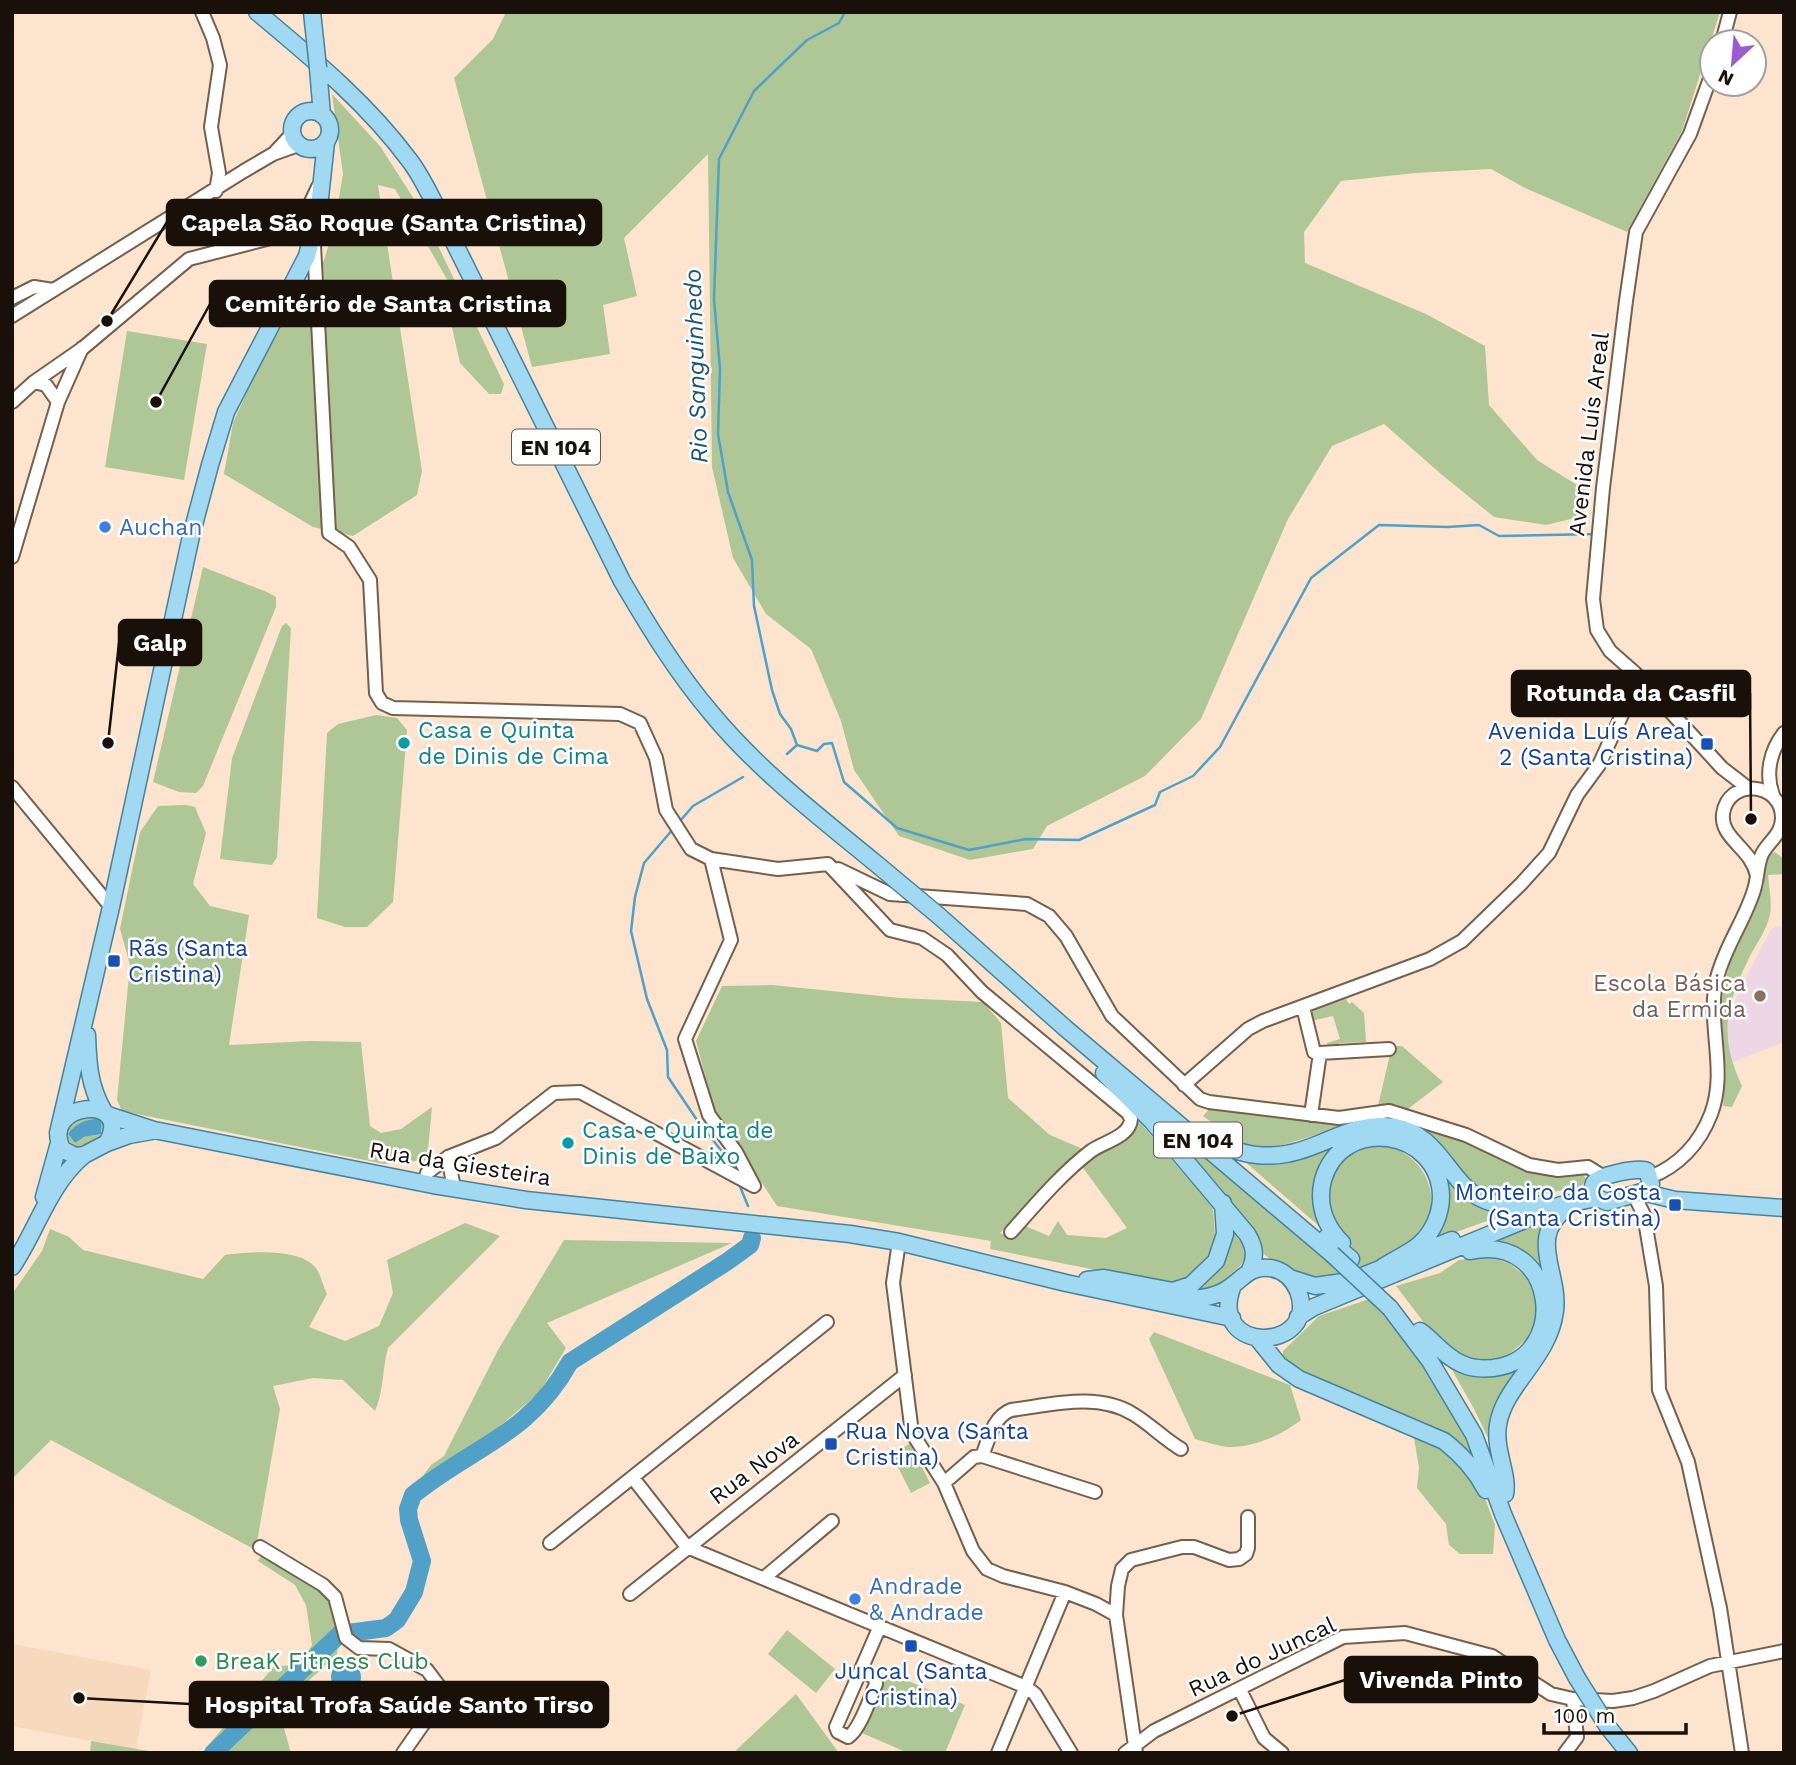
<svg xmlns="http://www.w3.org/2000/svg" width="1796" height="1765" font-family="'Work Sans',sans-serif">
<rect width="100%" height="100%" fill="#fce4ce"/>
<path fill="#f7d9be" d="M12,1644L151,1670L136,1749L12,1726Z"/>
<path fill="#eed7e4" d="M1776,926L1784,927V1042L1731,1063L1726,1035L1730,1014L1740,989L1770,931Z"/>
<path fill="#afc796" fill-rule="evenodd" d="M506,12H1720L1682,131L1627,232L1525,188L1491,169L1415,173L1341,181L1304,232L1305,263L1426,314L1485,346L1489,405L1537,460L1590,493L1583,516L1546,525L1494,517L1441,474L1384,424L1332,446L1288,519L1201,719L1145,776L1047,826L1033,849L970,860L899,836L854,770L841,721L811,649L766,614L733,558L712,467L708,154L624,238L637,296L603,305L610,354L532,367L454,78L493,39Z
M332,94L380,146L421,210L504,384L501,394H489L460,363L451,323L452,288L395,189L378,185L422,471L417,495L353,536L313,527L224,474L233,423L255,374L295,301L324,260L334,227L343,174Z
M127,331L207,344L184,480L105,467Z
M203,567L267,592L276,597V607L203,786L196,793L179,792L153,782Z
M286,623L291,628L277,857L272,865L220,859L232,758L282,626Z
M376,715L397,718L407,730L393,902L367,927H345L317,918L327,733L338,724Z
M186,805L195,807L206,833L193,884L210,906L249,915L229,1045L310,1041L361,1042L370,1126L381,1133L401,1129L432,1107L427,1160L384,1164L122,1111L117,1100L130,965L120,929L140,832L158,806Z
M1775,852L1784,859V874L1768,875C1769,888 1773,906 1769,918C1766,930 1758,942 1752,952C1727,1002 1717,1033 1742,1086L1732,1107L1723,1106L1726,1072L1720,1021L1723,988L1731,959L1753,914L1764,885V858Z
M772,985L900,998L983,1002L1001,1023L1008,1098L1050,1135L1085,1150L1051,1177L1000,1233L1011,1237L1023,1225L1049,1236L1058,1221L1067,1235L1106,1238L1127,1228L1081,1165L1138,1120L1213,1208L1215,1236L1208,1256L1200,1268L1186,1279L1167,1284L990,1249L991,1241L777,1206L714,1109L696,1041L722,986Z
M1346,999L1349,1004L1352,1002L1364,1013L1366,1042L1339,1043L1340,1048L1329,1049L1327,1043L1340,1039L1333,1016L1311,1021L1309,1011Z
M1392,1046H1402L1443,1082L1408,1109L1378,1106Z
M1124,1086L1320,1252C1323,1240 1325,1228 1327,1215C1329,1200 1323,1188 1331,1174C1362,1115 1444,1154 1430,1216C1426,1229 1410,1244 1398,1251C1384,1259 1334,1280 1318,1279C1310,1278 1270,1260 1265,1255C1261,1250 1259,1241 1257,1235Z
M1211,1107L1387,1116L1471,1141L1525,1169L1542,1174L1581,1172L1586,1179L1581,1187L1519,1198L1494,1196L1473,1182L1426,1134L1405,1123L1388,1119L1340,1127L1277,1147L1243,1145L1203,1116Z
M88,1114L104,1119L105,1132L99,1139L77,1147L68,1141C64,1127 75,1117 88,1114ZM95,1119L102,1120L101,1134L84,1137L75,1143L68,1134C74,1126 82,1120 95,1119Z
M1364,1133C1355,1138 1342,1142 1335,1149C1312,1171 1311,1198 1320,1227L1243,1160Z
M1441,1164L1512,1212L1434,1240Z
M1549,1220L1548,1287L1489,1244Z
M465,1223L500,1236L388,1348C382,1369 384,1391 375,1411L343,1380L313,1378L273,1386L280,1409L256,1548H252L51,1440L12,1479V1294L42,1251L50,1229L69,1237L83,1250L203,1279L225,1255C248,1252 299,1247 316,1268C321,1275 323,1286 327,1294L309,1327L345,1341L379,1326L393,1293L387,1260Z
M1232,1225L1242,1238L1248,1254L1240,1266L1216,1288L1189,1294C1218,1276 1227,1258 1232,1225Z
M564,1240L732,1243L547,1323L566,1348L539,1393L496,1429L413,1489L431,1465L444,1456L498,1350Z
M1488,1256L1510,1264L1524,1275L1533,1289L1536,1307L1535,1322L1528,1338L1501,1361L1483,1364L1444,1349L1396,1286L1440,1273L1459,1260Z
M1369,1299L1416,1352L1451,1409L1480,1470L1471,1459L1302,1378L1283,1359V1351L1319,1316Z
M1154,1332L1290,1385L1301,1420C1282,1435 1253,1448 1228,1447C1218,1446 1206,1442 1195,1439L1149,1339Z
M1526,1359L1491,1444L1473,1407L1447,1361L1464,1371Z
M1413,1433L1447,1450L1465,1468L1484,1496L1495,1525L1493,1554H1460L1449,1545L1446,1524L1417,1488L1419,1467Z
M910,1444L930,1483L911,1493L891,1453Z
M261,1556L329,1596L339,1630L337,1656L278,1707L291,1753H202L274,1666L301,1665L312,1645L306,1605L295,1585L258,1561Z
M787,1630L835,1669L816,1693L768,1654Z
M887,1672L965,1705L945,1753H908L862,1733Z
M796,1694L839,1753H733Z
M91,1741L161,1753H90Z"/>
<path fill="#50a0c8" d="M95,1119H102L101,1134L84,1137L75,1143L68,1134C74,1125 83,1120 95,1119Z
M331 1677a15 15 0 1 1 30 0a15 15 0 1 1-30 0Z"/>
<g fill="none" stroke-linecap="round" stroke-linejoin="round">
<path stroke="#50a0c8" stroke-width="2.5" d="M797,745L817,751L824,744L832,743L844,782L897,828L969,850L1026,839L1079,840L1155,805L1160,792L1193,776L1220,747L1311,578L1379,525L1447,527L1479,525L1499,536L1596,534
M787,754L797,745L791,729L780,714L772,690L754,606L752,560L728,492L718,434L720,369L714,299L719,159L754,91L807,40L839,23L845,12
M680,821L693,806L743,777
M673,829L644,863L635,897L631,931L647,999L667,1050L668,1077L697,1120L728,1159L732,1169
M739,1184L748,1206"/>
<path stroke="#50a0c8" stroke-width="18" d="M213,1753L340,1634L386,1628L397,1620L414,1592L422,1561L409,1520L408,1509L413,1495C473,1446 529,1436 570,1362L728,1261L750,1245L752,1238"/>
<defs>
<path id="minor" d="M202,12L213,38L220,65L211,127L219,173L216,191
M1722,42L1730,12
M1712,73L1690,134L1636,232L1626,301L1603,488L1593,599L1597,630L1610,651L1635,673L1722,768L1748,788
M276,151L292,134
M282,233L309,206L318,187
M314,245L329,533L349,547L370,580L376,693L382,703L393,708L620,714L640,723L656,758L666,810L691,849L711,859L778,869L828,864L890,930L922,938L947,955L982,992L1128,1113L1131,1119C1130,1137 1103,1142 1091,1151C1061,1174 1036,1204 1011,1232
M12,298L34,287L53,290
M12,316L244,171L273,154L298,145
M34,382L46,385L58,402
M12,402L34,382L83,348L189,259L298,231L316,222
M12,557L58,402L82,348
M12,787L111,907
M1773,795C1765,774 1770,751 1784,733
M711,859L731,940L685,1039L709,1115L736,1152L754,1186
M838,869L890,894L1027,904L1049,916L1066,936L1112,1016L1200,1099L1209,1102L1339,1118L1389,1111L1466,1135L1529,1165L1558,1170L1588,1167L1604,1177
M1303,1007L1314,1052
M1184,1085L1248,1029L1263,1021L1430,959L1462,941L1521,884L1549,853L1577,795L1599,765L1625,708L1635,673
M1311,1115L1320,1053L1389,1049
M448,1157L454,1188
M1650,1177C1679,1166 1700,1143 1711,1114C1728,1070 1706,1023 1717,978C1725,946 1745,920 1754,890C1758,878 1757,865 1762,854C1769,841 1782,834 1782,818C1782,782 1728,777 1723,814C1720,839 1752,848 1757,876
M425,1183L427,1173L448,1157L496,1138L554,1093L580,1092L754,1186
M1634,1195L1644,1215L1656,1286L1659,1390L1688,1462L1720,1608L1742,1753
M899,1242L893,1283L912,1433L944,1483L973,1551L987,1569L1003,1576L1065,1592L1096,1604L1116,1615
M982,1456C989,1439 993,1417 1011,1410C1051,1405 1097,1392 1133,1414C1150,1424 1164,1439 1181,1449
M633,1478L687,1547L1026,1687L1035,1694L1071,1753
M944,1483L974,1457L982,1456L1095,1492
M550,1543L827,1322
M260,1547L323,1585L335,1597L346,1638L359,1648L389,1649L427,1670L439,1686L441,1695L433,1710L403,1753
M764,1578L832,1521
M630,1594L905,1375
M861,1670L875,1678L876,1684C870,1698 860,1730 848,1737L838,1732L836,1727L880,1626
M1240,1690L1264,1738L1282,1753
M998,1753L1065,1592
M1125,1753L1154,1731L1343,1637L1405,1633L1492,1656L1551,1694L1573,1699L1613,1701L1633,1698L1654,1691L1710,1666L1784,1651
M1136,1753L1116,1615L1118,1586L1122,1569L1131,1560L1182,1547H1194L1229,1560L1239,1559L1246,1554L1248,1548V1517
M1565,1753L1577,1737L1573,1699"/>
<path id="major" d="M257,12C312,58 367,103 410,161C422,177 430,195 439,212L622,581C649,627 677,673 712,714C760,772 821,818 879,866
M318,68L322,115
M292 130a19 19 0 1 1 38 0a19 19 0 1 1-38 0Z
M939,916L1064,1027L1332,1254
M87,1035C88,1063 89,1085 103,1110
M1104,1073L1151,1120L1247,1234C1255,1247 1256,1256 1250,1270
M108,1115L154,1130L433,1185L526,1200L850,1234L899,1242L1066,1283L1232,1318
M58,1133L111,907L191,536L210,465L226,412L307,256L319,207L326,142
M1204,1135C1216,1138 1222,1144 1233,1149C1248,1156 1269,1157 1286,1154C1323,1148 1354,1120 1394,1127C1439,1134 1447,1180 1480,1198C1501,1209 1521,1203 1543,1205
M107,1143C135,1093 39,1101 62,1149L75,1156L84,1155L107,1143L129,1135L152,1131
M1642,1192L1675,1200L1784,1208
M44,1197L59,1143
M1597,1198C1594,1194 1591,1189 1594,1183C1598,1175 1639,1167 1647,1171L1651,1184
M1326,1238L1351,1259
M1342,1243C1325,1226 1317,1204 1323,1180C1342,1114 1439,1129 1441,1196C1441,1214 1433,1232 1420,1244C1410,1253 1395,1259 1383,1267
M12,1267C37,1230 49,1184 84,1155
M1290,1278L1315,1286L1350,1281L1452,1240
M1087,1280L1104,1278L1173,1291L1191,1285L1216,1261L1225,1234L1223,1203
M1177,1298C1194,1299 1209,1299 1224,1291C1241,1282 1248,1265 1270,1268C1283,1270 1293,1279 1298,1291C1321,1352 1205,1357 1233,1285
M1390,1308L1430,1361L1474,1435L1503,1514L1557,1640L1577,1678
M1298,1317L1314,1307L1561,1205L1597,1198L1607,1202L1642,1192L1649,1189L1651,1184
M1420,1331C1434,1341 1445,1357 1462,1364C1472,1369 1482,1369 1493,1368C1571,1359 1558,1232 1470,1251
M1258,1339L1279,1365L1299,1379L1444,1441C1462,1455 1475,1469 1486,1490
M1505,1494C1509,1475 1494,1450 1498,1425C1504,1385 1549,1359 1555,1311C1560,1272 1526,1237 1568,1207
M1608,1727L1629,1753"/>
</defs>
<use href="#minor" stroke="#74604d" stroke-width="16"/>
<use href="#major" stroke="#47829a" stroke-width="19"/>
<use href="#minor" stroke="#fff" stroke-width="12"/>
<use href="#major" stroke="#a0d9f1" stroke-width="16"/>
<defs>
<path id="major-bridge" d="M312,12L318,68
M879,866L939,916
M1332,1254L1390,1308
M1577,1678L1608,1727"/>
</defs>
<use href="#major-bridge" stroke="#47829a" stroke-width="19" stroke-linecap="butt"/>
<use href="#major-bridge" stroke="#a0d9f1" stroke-width="16"/>
</g>
<g fill="#3f7fe0" stroke="#fff" stroke-width="2.5">
<circle cx="105" cy="527" r="7"/>
<circle cx="855" cy="1599" r="7"/>
</g>
<g fill="#0f9aa8" stroke="#fff" stroke-width="2.5">
<circle cx="404" cy="743" r="7"/>
<circle cx="568" cy="1143" r="7"/>
</g>
<g fill="#1a4fb4" stroke="#fff" stroke-width="2.5">
<rect x="1700" y="737" width="14" height="14" rx="3.5"/>
<rect x="107" y="954" width="14" height="14" rx="3.5"/>
<rect x="1668" y="1198" width="14" height="14" rx="3.5"/>
<rect x="824" y="1437" width="14" height="14" rx="3.5"/>
<rect x="904" y="1639" width="14" height="14" rx="3.5"/>
</g>
<circle fill="#8d6e63" stroke="#fff" stroke-width="2.5" cx="1760" cy="996" r="7"/>
<circle fill="#2e9e5b" stroke="#fff" stroke-width="2.5" cx="201" cy="1661" r="7"/>
<g text-anchor="middle" dominant-baseline="central" stroke-width="5" stroke-linejoin="round" paint-order="stroke">
<g fill="#fff" stroke="#5d5853" stroke-width="2">
<rect x="512" y="429.5" width="88" height="35" rx="5"/>
<rect x="1154" y="1122.5" width="88" height="35" rx="5"/>
</g>
<g font-size="21" font-weight="bold" fill="#181009">
<text x="556" y="447">EN 104</text>
<text x="1198" y="1140">EN 104</text>
</g>
<g font-size="23" fill="#181009" stroke="#fff">
<text transform="translate(1589 434) rotate(-83)">Avenida Luís Areal</text>
<text transform="translate(460 1164) rotate(9)">Rua da Giesteira</text>
<text transform="translate(754 1468) rotate(-37)">Rua Nova</text>
<text transform="translate(1262 1657) rotate(-25)">Rua do Juncal</text>
</g>
<g font-size="23" fill="#366cbe" stroke="#fff" text-anchor="start">
<text x="119" y="527">Auchan</text>
<text x="869" y="1586">Andrade<tspan x="869" dy="26">&amp; Andrade</tspan></text>
</g>
<g font-size="23" fill="#0d838f" stroke="#fff" text-anchor="start">
<text x="418" y="730">Casa e Quinta<tspan x="418" dy="26">de Dinis de Cima</tspan></text>
<text x="582" y="1130">Casa e Quinta de<tspan x="582" dy="26">Dinis de Baixo</tspan></text>
</g>
<g font-size="23" fill="#164399" stroke="#fff" text-anchor="end">
<text x="1693" y="731">Avenida Luís Areal<tspan x="1693" dy="26">2 (Santa Cristina)</tspan></text>
<text x="128" y="948" text-anchor="start">Rãs (Santa<tspan x="128" dy="26">Cristina)</tspan></text>
<text x="1661" y="1192">Monteiro da Costa<tspan x="1661" dy="26">(Santa Cristina)</tspan></text>
<text x="845" y="1431" text-anchor="start">Rua Nova (Santa<tspan x="845" dy="26">Cristina)</tspan></text>
<text x="911" y="1671" text-anchor="middle">Juncal (Santa<tspan x="911" dy="26">Cristina)</tspan></text>
</g>
<g font-size="23" fill="#785e54" stroke="#fff" text-anchor="end">
<text x="1746" y="983">Escola Básica<tspan x="1746" dy="26">da Ermida</tspan></text>
</g>
<g font-size="23" fill="#27864d" stroke="#fff" text-anchor="start">
<text x="215" y="1661">BreaK Fitness Club</text>
</g>
<g font-size="24" font-style="italic" fill="#165672" stroke="#fff">
<text transform="translate(696 366) rotate(-92)">Rio Sanguinhedo</text>
</g>
</g>
<path fill="none" stroke="#181009" stroke-width="2.5" d="M107 321L167 222M156 402L210 304M108 743L119 643M1751 819L1750 693M1232 1716L1345 1680M79 1698L190 1704"/>
<g fill="#181009" stroke="#fff" stroke-width="2.5">
<circle cx="107" cy="321" r="7"/>
<circle cx="156" cy="402" r="7"/>
<circle cx="108" cy="743" r="7"/>
<circle cx="1751" cy="819" r="7"/>
<circle cx="1232" cy="1716" r="7"/>
<circle cx="79" cy="1698" r="7"/>
</g>
<g fill="#181009" stroke="#181009" stroke-width="2.5">
<rect x="167" y="200" width="434" height="45" rx="7"/>
<rect x="210" y="281" width="355" height="45" rx="7"/>
<rect x="119" y="620" width="82" height="45" rx="7"/>
<rect x="1512" y="671" width="238" height="45" rx="7"/>
<rect x="1345" y="1657" width="192" height="45" rx="7"/>
<rect x="190" y="1682" width="418" height="45" rx="7"/>
</g>
<g font-size="24" text-anchor="middle" font-weight="bold" fill="#fff">
<text x="384" y="231">Capela São Roque (Santa Cristina)</text>
<text x="388" y="312">Cemitério de Santa Cristina</text>
<text x="160" y="651">Galp</text>
<text x="1631" y="701">Rotunda da Casfil</text>
<text x="1441" y="1688">Vivenda Pinto</text>
<text x="399" y="1713">Hospital Trofa Saúde Santo Tirso</text>
</g>
<rect width="1796" height="1765" fill="none" stroke="#181009" stroke-width="28"/>
<g transform="translate(1733 63) rotate(206)"><circle r="33" fill="#ffffff" stroke="#a39f9d" stroke-width="2"/>
<path d="M0-5L12 26L0 18L-12 26Z" fill="#9d5bd1"/>
<text y="-10" font-size="19" font-weight="bold" text-anchor="middle" fill="#181009">N</text>
</g>
<path d="M1544 1723v10h142v-10" fill="none" stroke="#181009" stroke-width="3.5"/>
<text x="1554" y="1723" font-size="21" fill="#181009" stroke="#ffffff" stroke-width="5" paint-order="stroke">100 m</text>
</svg>
